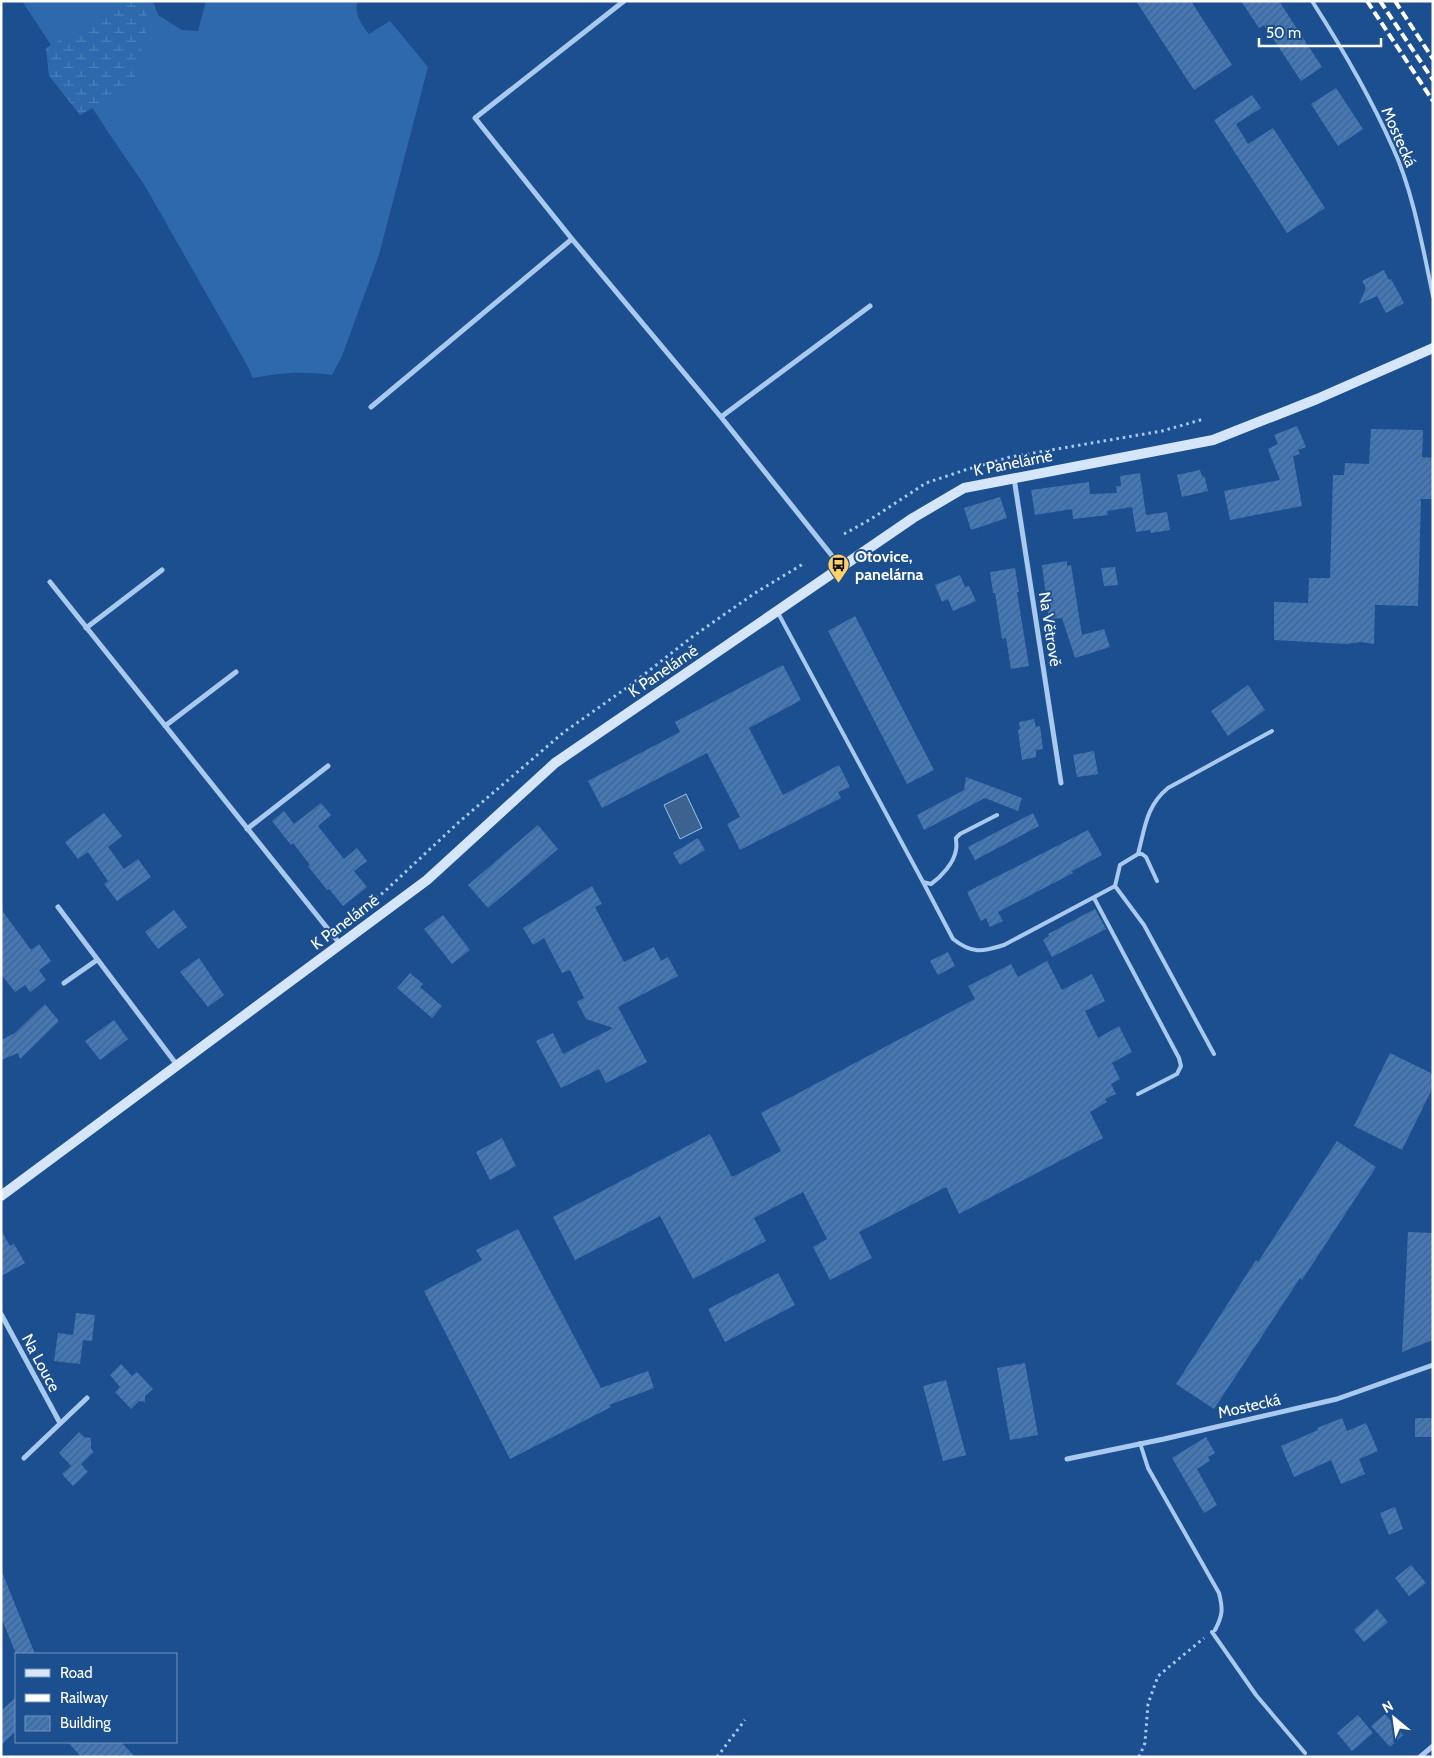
<svg xmlns="http://www.w3.org/2000/svg" width="1434" height="1758" font-family="Cabin,sans-serif">
<defs>
<pattern id="wetland-marsh" width="20" height="14" patternUnits="userSpaceOnUse" patternTransform="scale(1.25)"><rect width="20" height="14" fill="#2e69ad"/><path d="M1 5h8M5 5V1M11 12h8M15 12V8" fill="none" stroke="#4d80b9"/></pattern>
<pattern id="building-hatch" width="6" height="6" patternUnits="userSpaceOnUse" patternTransform="scale(1.25)"><rect width="6" height="6" fill="#4478b7"/><path d="M-1 1l2-2M0 6l6-6M5 7l2-2" fill="none" stroke="#486282"/></pattern>
</defs>
<rect width="100%" height="100%" fill="#1b4f8f"/>
<path fill="#2e69ad" d="M22,1H153L158,15L182,30L198,31L206,1H358C353,12 362,26 369,34L390,21L428,67L379,255L342,356L332,375C302,371 282,373 253,378L247,365L145,186L116,144Z"/>
<path fill="url(#wetland-marsh)" d="M128,1H142L149,21L132,87L80,115L49,76L46,48Z"/>
<path fill="#3c6290" stroke="#9cc4f0" d="M686,794L702,828L680,839L664,805Z"/>
<path fill="url(#building-hatch)" d="M1136,1H1191L1232,65L1194,90Z
M1241,1H1279L1322,67L1301,81L1264,25L1259,28Z
M1336,88L1363,129L1338,146L1311,104Z
M1252,95L1261,108L1236,124L1248,144L1273,128L1325,208L1287,233L1214,120Z
M1384,270L1389,280L1391,279L1404,303L1386,313L1377,296L1359,304L1366,288L1362,281Z
M1297,426L1306,447L1298,450L1300,454L1293,456L1302,506L1230,520L1224,491L1280,480L1268,449L1278,444L1274,435Z
M1371,429L1423,430L1422,457L1433,458V499H1421L1418,606L1375,605L1374,644L1361,642L1346,644L1274,640V602L1308,603L1309,578H1330L1333,475H1344L1345,463L1369,464Z
M1200,470L1202,476L1205,478L1208,491L1182,497L1177,475Z
M1140,473L1146,515L1167,512L1170,530L1151,533L1150,530L1136,532L1132,507L1107,511L1108,515L1073,519L1072,509L1035,515L1031,490L1089,482L1090,494L1117,493L1116,486H1121L1120,476Z
M1000,497L1007,518L971,530L964,508Z
M1067,561V566L1071,565L1082,635L1104,629L1110,647L1075,658L1062,618L1049,619L1042,565Z
M1115,567L1118,585L1104,586L1101,568Z
M1015,568L1019,592H1017L1029,666L1011,669L1006,638L1002,639L995,593H993L990,572Z
M960,575L965,587L969,586L976,601L953,611L948,599L942,602L935,585Z
M855,616L934,770L907,784L828,631Z
M783,665L801,700L749,728L783,795L839,765L850,787L838,792L841,798L740,850L727,824L740,817L707,753L602,808L588,781L680,732L675,722Z
M1248,685L1265,710L1228,736L1211,711Z
M1034,719L1036,727L1040,726L1043,749L1036,750V757L1022,760L1018,730L1020,729L1019,722Z
M1094,751L1098,774L1077,777L1073,755Z
M966,777L1022,798L1018,811L985,798L924,830L917,815L964,790Z
M321,803L331,815L318,826L344,859L357,848L367,861L354,871L367,887L343,906L329,889L327,890L308,866L310,865L293,843L291,845L272,821L284,811L294,824Z
M104,813L122,836L108,847L124,869L138,859L151,877L117,901L104,884L108,881L88,852L78,859L65,842Z
M1033,813L1039,826L975,860L968,847Z
M538,825L558,849L488,908L468,885Z
M1088,830L1102,855L1072,871L1073,873L998,912L1003,921L990,927L986,918L981,921L967,892Z
M698,838L705,850L680,865L673,853Z
M592,886L602,904L595,907L624,962L654,947L661,961L668,957L678,976L618,1007L647,1062L606,1083L599,1069L561,1088L536,1041L553,1033L563,1054L613,1028L586,1019L577,1002L584,998L570,970L562,973L544,938L533,945L523,928Z
M1,909L31,950L39,944L51,961L39,970L46,980L30,992L25,985L15,992L1,974Z
M1095,909L1106,929L1052,957L1043,940L1049,936L1048,934Z
M174,910L187,927L158,949L145,932Z
M443,915L470,950L452,964L424,929Z
M948,952L955,966L938,975L930,961Z
M199,958L224,995L208,1007L180,972Z
M1047,961L1062,990L1092,974L1105,1001L1085,1011L1098,1038L1119,1026L1132,1052L1112,1063L1120,1079L1111,1084L1116,1094L1105,1099L1107,1102L1090,1112L1103,1138L959,1214L946,1187L859,1232L872,1258L830,1280L813,1247L827,1239L803,1192L754,1218L766,1241L693,1279L660,1216L575,1260L553,1217L710,1134L732,1177L781,1151L761,1113L975,999L968,986L1011,964L1018,977Z
M410,973L423,984L420,987L442,1006L432,1018L397,988Z
M45,1004L59,1021L20,1059L18,1053L1,1060V1040L15,1033Z
M114,1020L128,1039L100,1060L85,1041Z
M1390,1053L1433,1074V1087L1402,1150L1354,1126Z
M502,1138L516,1166L490,1180L476,1152Z
M1337,1141L1376,1167L1302,1280L1300,1278L1214,1409L1176,1384L1256,1260L1258,1262Z
M518,1229L601,1388L648,1371L654,1388L609,1405L611,1407L510,1459L424,1291L482,1260L476,1250Z
M1,1230L10,1246L14,1244L25,1263L1,1276Z
M1408,1232L1433,1233V1340L1402,1352Z
M778,1273L795,1305L725,1342L708,1309Z
M76,1313L95,1315L92,1341L83,1340L80,1364L54,1361L58,1333L73,1335Z
M1025,1363L1038,1435L1010,1440L997,1368Z
M121,1364L132,1376L137,1372L153,1389L145,1396V1402L139,1401L131,1409L115,1392L120,1387L110,1375Z
M946,1380L966,1455L943,1461L923,1386Z
M1342,1418L1347,1431L1366,1423L1378,1451L1359,1459L1365,1474L1341,1484L1331,1460L1294,1477L1281,1446L1318,1430L1317,1428Z
M1415,1418H1433V1437H1415Z
M79,1432L84,1437L91,1438V1449L94,1452L81,1464L88,1472L73,1486L62,1474L71,1466L59,1453Z
M1206,1437L1215,1453L1208,1457L1210,1461L1197,1469L1217,1505L1204,1513L1172,1458Z
M1395,1507L1403,1529L1389,1535L1380,1513Z
M1411,1565L1426,1583L1409,1596L1395,1578Z
M1,1572H2L35,1654H16L1,1617Z
M1377,1609L1388,1622L1364,1642L1354,1630Z
M16,1697V1731L1,1745V1711Z
M1385,1714L1403,1735L1390,1747L1371,1726Z
M1358,1715L1373,1733L1352,1751L1337,1733Z
M68,1742H121L135,1757H81Z"/>
<g fill="none" stroke-linecap="round" stroke-linejoin="round">
<path stroke="#a9c9ee" stroke-width="3" stroke-dasharray="2.5 4" stroke-linecap="butt" d="M844,534L871,519L926,483L965,470L1010,457L1162,431L1204,419
M345,922L384,892L459,822L564,732L632,684L692,637L755,593L803,564
M717,1757L745,1720
M1139,1757L1145,1743L1148,1704L1158,1676L1204,1638"/>
<path stroke="#a9c9ee" stroke-width="4" d="M1312,1C1342,48 1371,98 1393,148C1413,191 1423,249 1433,296
M777,611L923,882L931,884C941,877 954,863 956,850C957,846 956,842 956,838L960,834L997,815
M1138,854C1145,828 1146,806 1168,788L1272,731
M923,882L953,939C972,954 982,952 1004,945L1115,886L1120,865L1138,854H1142L1146,857L1157,881
M1115,886L1144,925L1214,1054
M1094,898L1179,1058L1181,1066L1177,1074L1138,1094
M1140,1443L1148,1468L1219,1593C1223,1609 1223,1615 1215,1630
M1212,1632L1256,1695L1305,1753"/>
<path stroke="#a9c9ee" stroke-width="5" d="M624,1L475,118L572,239L721,417L841,567
M371,407L572,239
M721,417L870,306
M1014,478L1061,783
M50,582L340,944
M86,628L162,570
M165,726L236,672
M247,829L328,766
M58,907L177,1065
M64,983L97,960
M1,1314L60,1423
M24,1458L87,1398
M1067,1459L1164,1439L1337,1399L1433,1365
M1420,1757L1433,1746"/>
<path stroke="#d6e6fa" stroke-width="10" d="M1,1196L427,880L555,763L913,518L964,488L1213,440L1317,399L1433,348"/>
<path stroke="#fff" stroke-width="4" stroke-dasharray="9 4" stroke-linecap="butt" d="M1367,1L1433,101
M1380,1L1433,80
M1395,1L1433,59"/>
</g>
<defs>
<symbol id="bus-pin" viewBox="-11 -11 22 30"><path d="M0 17L-7.5 6A9.5 9.5 0 1 1 7.5 6Z" fill="#ffd166" stroke="#1b4f8f"/><path d="M-5-6H5V4H4V6H2V4H-2V6H-4V4H-5ZM-3.5-4V0h7V-4ZM-3.5 1.2v1.5H-2V1.2ZM2 1.2v1.5H3.5V1.2Z" fill="#111"/></symbol>
</defs>
<g fill-rule="evenodd">
<use href="#bus-pin" x="826" y="552" width="25" height="34"/>
</g>
<g text-anchor="middle" dominant-baseline="central" stroke-width="4" stroke-linejoin="round" paint-order="stroke">
<g font-size="16" fill="#fff" stroke="#1b4f8f">
<text transform="translate(1399 137) rotate(66)">Mostecká</text>
<text transform="translate(1013 463) rotate(-11)">K Panelárně</text>
<text transform="translate(1050 629) rotate(81)">Na Větrově</text>
<text transform="translate(663 671) rotate(-34)">K Panelárně</text>
<text transform="translate(345 922) rotate(-37)">K Panelárně</text>
<text transform="translate(41 1363) rotate(62)">Na Louce</text>
<text transform="translate(1249 1406) rotate(-13)">Mostecká</text>
</g>
<g font-size="16" font-weight="bold" fill="#fff" stroke="#1b4f8f" text-anchor="start">
<text x="855" y="556">Otovice,<tspan x="855" dy="18">panelárna</tspan></text>
</g>
</g>
<rect width="1434" height="1758" fill="none" stroke="#ffffff" stroke-width="5"/>
<rect x="15" y="1653" width="162" height="90" fill="#1b4f8f" stroke="#7695bc"/>
<rect x="25" y="1669" width="25" height="8" fill="#d6e6fa" stroke="#7695bc"/>
<text x="60" y="1678" font-size="15" fill="#ffffff">Road</text>
<rect x="25" y="1694" width="25" height="8" fill="#ffffff" stroke="#7695bc"/>
<text x="60" y="1703" font-size="15" fill="#ffffff">Railway</text>
<rect x="25" y="1716" width="25" height="15" fill="url(#building-hatch)" stroke="#7695bc"/>
<text x="60" y="1728" font-size="15" fill="#ffffff">Building</text>
<g transform="translate(1394 1718) rotate(331)" stroke="#1b4f8f" stroke-width="4" paint-order="stroke">
<path d="M0-4L9 19L0 12L-9 19Z" fill="#ffffff"/>
<text y="-8" font-size="14" font-weight="bold" text-anchor="middle" fill="#ffffff">N</text>
</g>
<path d="M1259 38v8h122v-8" fill="none" stroke="#ffffff" stroke-width="2.5"/>
<text x="1266" y="38" font-size="15" fill="#ffffff" stroke="#1b4f8f" stroke-width="4" paint-order="stroke">50 m</text>
</svg>
